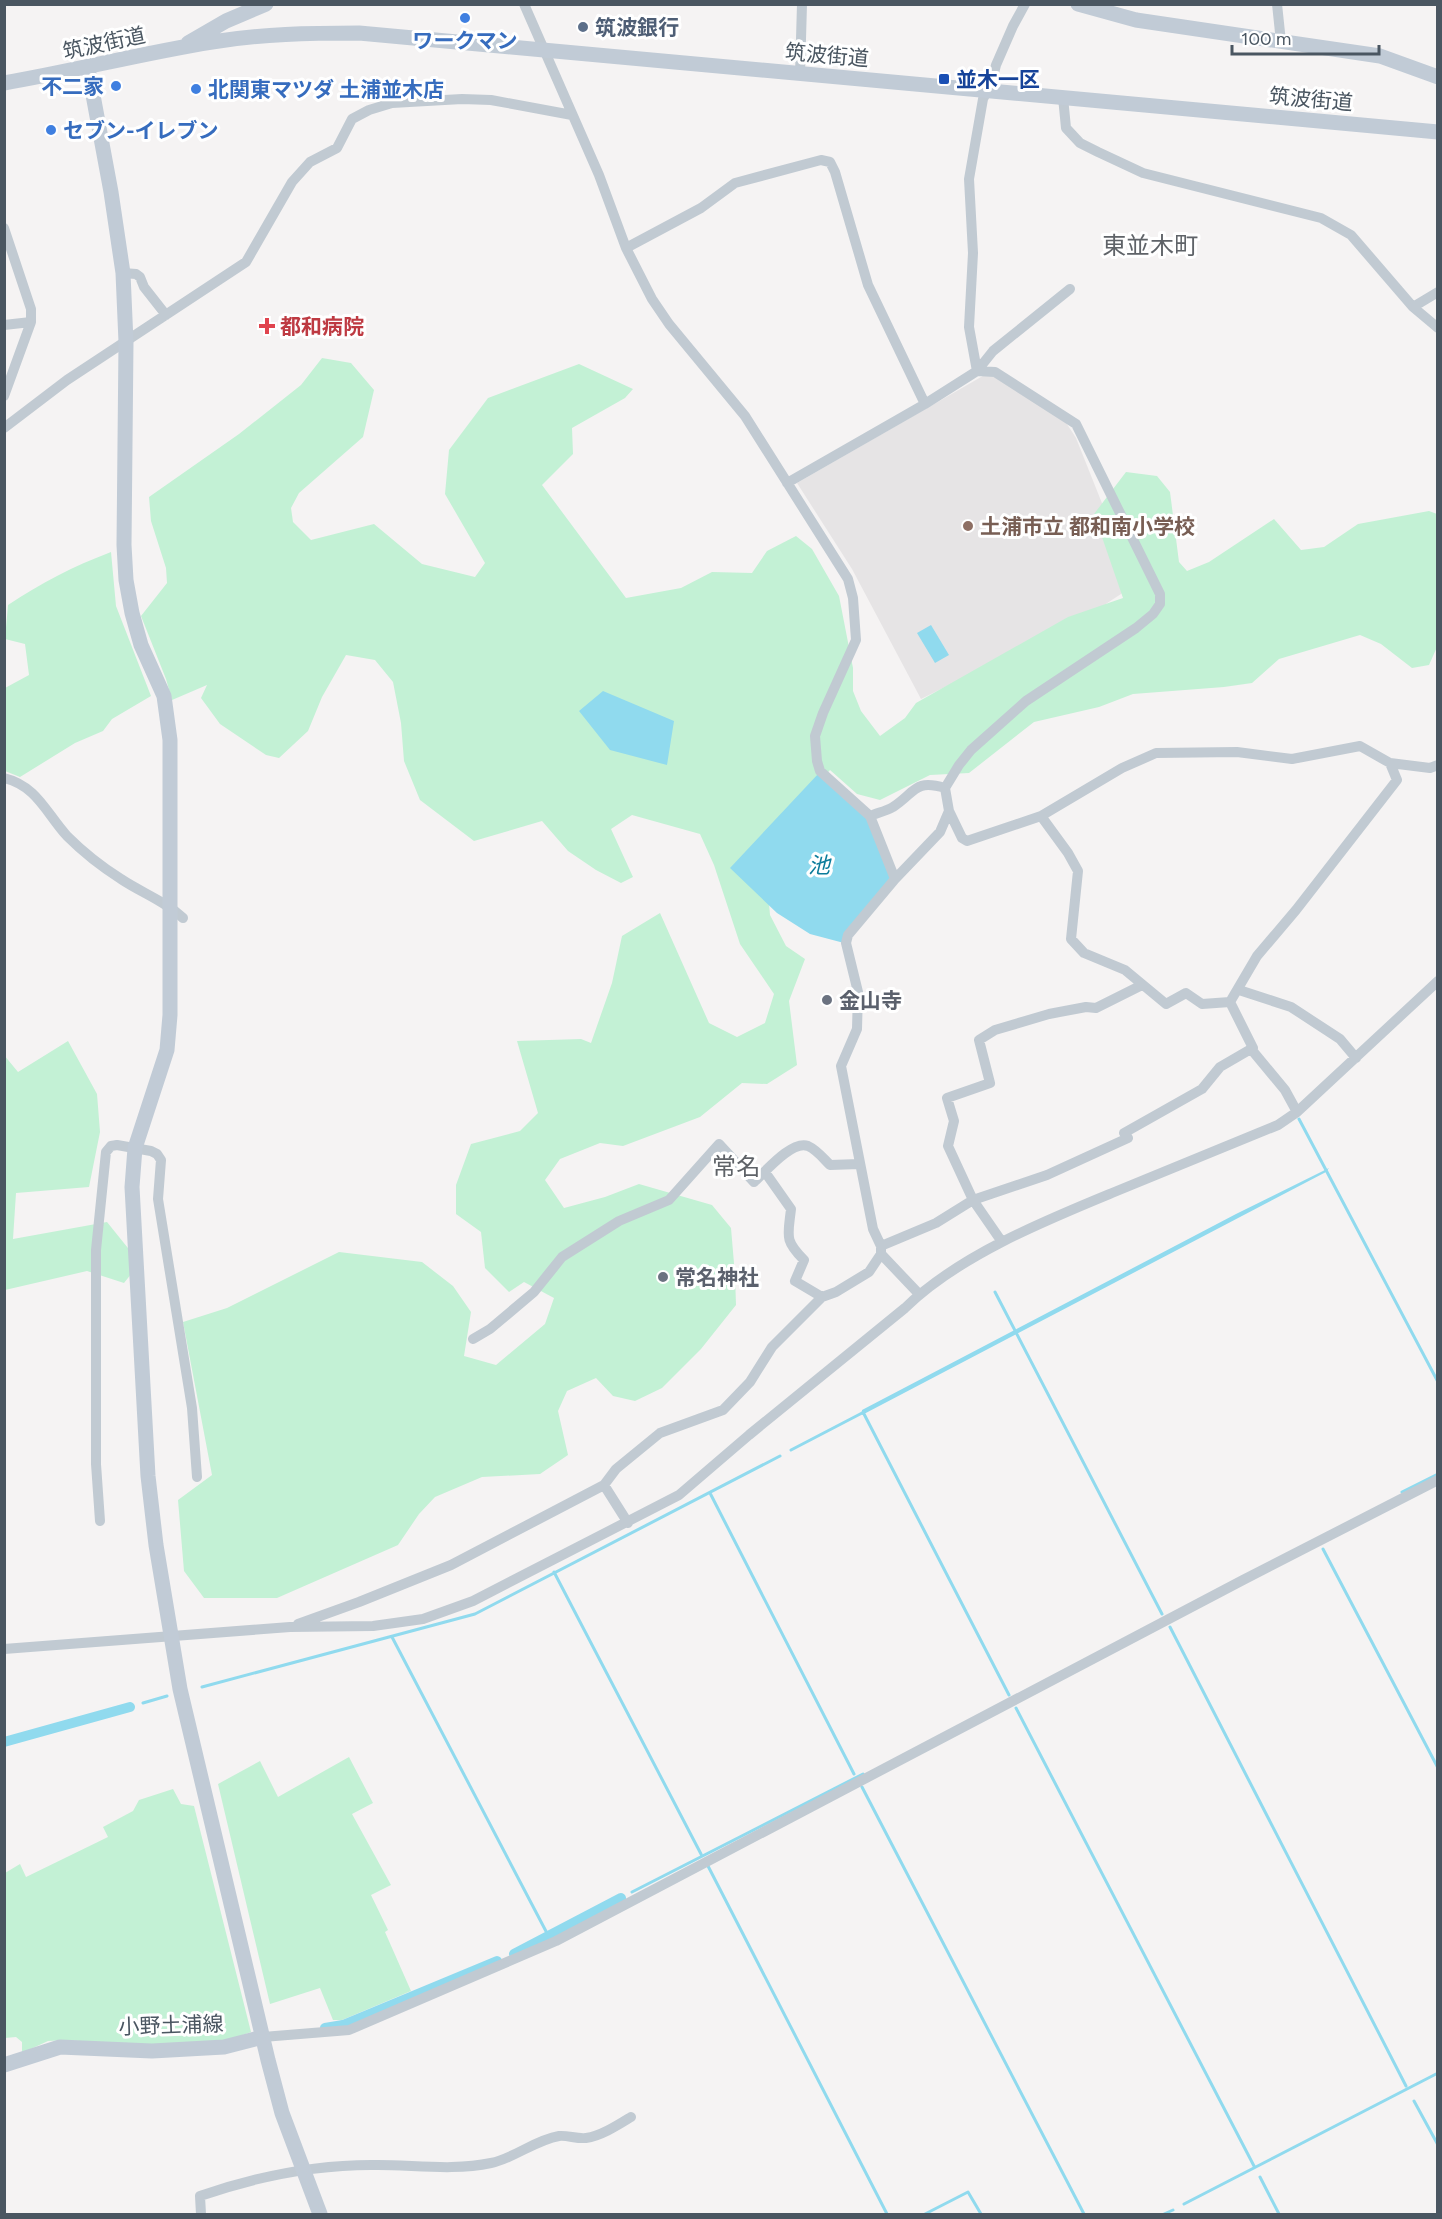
<svg xmlns="http://www.w3.org/2000/svg" width="1442" height="2219" font-family="Figtree,'Noto Sans JP',sans-serif">
<rect width="100%" height="100%" fill="#f5f3f3"/>
<path fill="#e6e4e5" d="M988,373L1065,421L1076,438L1131,576L1124,592L1089,615L921,699L852,569L797,483Z"/>
<path fill="#c3f1d5" d="M322,358L351,363L374,390L363,437L299,493L291,508L293,522L311,540L374,524L422,564L475,577L485,563L445,494L449,450L488,398L579,364L633,389L625,398L572,428L573,454L542,485L626,598L681,588L712,572L752,573L767,551L796,536L812,549L839,596L853,668V691L861,711L880,736L905,718L916,703L1068,617L1123,598L1094,514L1126,472L1157,476L1170,492L1179,562L1187,571L1209,562L1274,519L1301,550L1324,547L1358,524L1429,511L1437,514V647L1429,665L1412,668L1381,644L1360,635L1279,659L1252,683L1224,687L1133,694L1099,707L1034,722L969,773L930,775L880,800L857,794L830,770L799,806L766,869L770,915L786,946L805,959L789,1001L797,1065L767,1084L742,1083L700,1117L623,1146L600,1143L560,1159L545,1180L564,1208L605,1197L639,1184L712,1205L731,1228L735,1275L736,1305L701,1349L662,1388L635,1401L613,1396L596,1378L567,1391L558,1411L568,1455L540,1474L482,1477L435,1497L419,1514L398,1545L277,1598H204L184,1571L178,1500L212,1475L183,1322L227,1308L339,1252L422,1262L453,1286L471,1312L464,1356L496,1365L545,1324L554,1298L524,1282L509,1292L485,1268L481,1232L456,1214V1185L471,1144L520,1131L538,1113L517,1041L581,1039L591,1043L612,983L622,936L660,913L709,1023L737,1037L765,1023L774,994L740,944L714,865L700,834L632,815L611,829L633,877L621,883L596,870L568,851L542,821L474,841L420,800L404,761L401,723L393,682L375,660L346,655L322,697L308,731L279,758L266,755L220,724L201,698L207,685L172,700L166,679L141,616L167,583L166,568L151,521L149,497L239,434L301,385Z
M111,552L116,606L151,696L112,719L103,731L75,743L20,777L5,771V688L29,675L25,644L5,639L8,605C41,583 74,566 111,552Z
M68,1041L97,1094L100,1132L89,1187L16,1193L13,1239L107,1222L140,1263L124,1283L87,1271L5,1290L4,1055L18,1072Z
M349,1757L373,1803L352,1814L391,1885L371,1895L388,1930L385,1932L411,1991L342,2020H333L320,1988L270,2004L218,1784L260,1761L278,1797Z
M173,1789L181,1804L194,1806L251,2032L223,2042L162,2047L66,2040L48,2041L22,2053V2042L16,2037L5,2038V1873L20,1864L26,1877L108,1837L103,1827L133,1811L139,1800Z"/>
<path fill="#90daee" d="M931,625L949,655L935,663L917,633Z
M603,691L674,721L667,765L610,750L579,711Z
M819,773L868,817L893,878L844,943L810,934L777,913L730,868Z
M1329,1168L1326,1172L862,1415V1410L1236,1214Z"/>
<g fill="none" stroke-linecap="round" stroke-linejoin="round">
<path stroke="#90daee" stroke-width="3" d="M1299,1119L1438,1382
M995,1292L1162,1614
M863,1412L1009,1695
M791,1450L864,1412
M1402,1492L1438,1474
M710,1493L854,1774
M1323,1549L1438,1768
M554,1572L701,1854
M1170,1627L1406,2086
M392,1637L549,1937
M202,1687L475,1614L780,1456
M143,1703L167,1696
M1016,1708L1254,2166
M862,1787L1084,2214
M708,1866L887,2214
M632,1892L863,1774
M1414,2101L1438,2145
M1260,2177L1279,2214
M1184,2204L1438,2073
M925,2214L968,2192L981,2214
M1164,2214L1173,2210"/>
<path stroke="#90daee" stroke-width="10" d="M4,1742L130,1707
M514,1954L621,1898
M325,2028L343,2025L497,1961"/>
<path stroke="#c1cad2" stroke-width="10" d="M524,4L599,175L626,248L652,299L669,324L745,416L848,579L853,598L856,640L823,713L815,736L817,761L820,771L870,816L895,879
M1277,4L1281,42
M800,74L802,4
M1063,97L1066,128L1080,143L1098,152L1143,173L1321,218L1351,235L1413,307L1438,328
M4,228L31,309V322L4,396
M626,248L701,208L735,183L821,160L830,162L835,172L868,285L925,404
M123,273L136,274L140,277L144,287L166,315
M1413,307L1438,292
M4,325L31,322
M977,371L995,372L1076,424L1160,594V604L1153,614L1136,628L1026,701L971,750L959,765L945,788L949,811L962,838L967,841L1041,816L1122,768L1156,753L1237,752L1292,759L1360,746L1390,763L1397,780L1296,910L1257,956L1230,1002
M977,371L969,327L973,253L969,179L983,99L992,81L996,65L1013,26L1025,4
M4,428L67,380L246,262L292,182L310,162L337,148L352,119L369,110L392,103L462,99L491,100L572,115
M787,483L925,404L977,371L993,351L1070,289
M1390,763L1430,768L1438,765
M4,778C37,786 46,813 67,836C83,852 102,867 121,879C142,893 165,901 183,918
M870,816C877,813 886,811 893,807C916,792 914,779 945,788
M1041,816L1068,853L1078,871L1071,939L1084,953L1125,970L1166,1004L1186,993L1202,1004L1230,1002
M1239,990L1291,1007L1340,1039L1356,1058
M1230,1002L1253,1048L1251,1049L1285,1090L1297,1112
M765,1172L791,1209C788,1236 784,1240 804,1260L795,1281L822,1297
M1002,1242L973,1200L948,1146L954,1121L947,1098L990,1083L979,1040L995,1030L1049,1014L1086,1007L1096,1008L1142,985
M881,1246L936,1223L973,1200L1047,1175L1128,1138L1124,1133L1202,1089L1220,1067L1251,1049
M881,1254L919,1294
M473,1339L490,1329L534,1292L562,1257L619,1221L669,1200L719,1144L754,1182C766,1171 792,1140 808,1146C817,1150 823,1158 830,1165L859,1164
M604,1485L628,1523
M100,1521L96,1464V1250L106,1152L111,1146L117,1145L151,1151L157,1154L161,1160L158,1199L192,1408L197,1477
M298,1624L359,1602L451,1565L604,1485L616,1469L660,1433L723,1410L750,1382L772,1347L822,1297L836,1292L869,1272L881,1254V1246L873,1229L841,1066L857,1029L858,992L846,943L848,935L895,879L940,832L949,811
M4,1649L290,1627L373,1626L423,1619L473,1601L679,1495L749,1435L905,1308C958,1256 1044,1221 1112,1193C1168,1170 1223,1147 1278,1125L1297,1112L1438,981
M263,2037L349,2030L556,1941L1243,1580L1438,1480
M201,2214L200,2196C258,2176 316,2164 378,2165C415,2165 454,2171 491,2163C515,2158 535,2140 559,2136C567,2135 577,2139 586,2138C601,2136 618,2125 631,2117"/>
<path stroke="#c1cbd6" stroke-width="15" d="M1078,4L1136,20L1380,56L1438,77
M188,43L226,21L266,4
M88,68L111,192L123,273L126,342L124,545L126,580L132,613L141,645L164,696L170,740V1015L167,1050L135,1148L132,1187L148,1476L156,1545L180,1689L268,2060L282,2113L320,2214
M4,83C74,71 143,53 212,42C261,34 310,33 359,33L1438,132
M4,2065L60,2047L152,2051L224,2047L263,2037"/>
</g>
<g fill="#3f7fe0" stroke="#fff" stroke-width="2">
<circle cx="465" cy="18" r="6"/>
<circle cx="116" cy="86" r="6"/>
<circle cx="196" cy="89" r="6"/>
<circle cx="51" cy="130" r="6"/>
</g>
<circle fill="#5c6f8a" stroke="#fff" stroke-width="2" cx="583" cy="27" r="6"/>
<rect fill="#1a4fb4" stroke="#fff" stroke-width="2" x="938" y="73" width="12" height="12" rx="3"/>
<path fill="#e0444e" stroke="#fff" stroke-width="2" d="M264 317h6v6h6v6h-6v6h-6v-6h-6v-6h6z"/>
<circle fill="#8d6e63" stroke="#fff" stroke-width="2" cx="968" cy="526" r="6"/>
<g fill="#6b7280" stroke="#fff" stroke-width="2">
<circle cx="827" cy="1000" r="6"/>
<circle cx="663" cy="1277" r="6"/>
</g>
<g text-anchor="middle" dominant-baseline="central" stroke-width="6" stroke-linejoin="round" paint-order="stroke">
<g font-size="21" font-weight="bold" fill="#4e5e75" stroke="#fff" text-anchor="start">
<text x="595" y="27">筑波銀行</text>
</g>
<g font-size="21" font-weight="bold" fill="#366cbe" stroke="#fff" text-anchor="start">
<text x="465" y="40" text-anchor="middle">ワークマン</text>
<text x="104" y="86" text-anchor="end">不二家</text>
<text x="208" y="89">北関東マツダ 土浦並木店</text>
<text x="63" y="130">セブン-イレブン</text>
</g>
<g font-size="21" fill="#4a5661" stroke="#fff">
<text transform="translate(104 43) rotate(-12)">筑波街道</text>
<text transform="translate(827 55) rotate(5)">筑波街道</text>
<text transform="translate(1311 99) rotate(5)">筑波街道</text>
<text transform="translate(171 2025) rotate(-2)">小野土浦線</text>
</g>
<g font-size="21" font-weight="bold" fill="#164399" stroke="#fff" text-anchor="start">
<text x="956" y="79">並木一区</text>
</g>
<g font-size="21" font-weight="bold" fill="#be3a42" stroke="#fff" text-anchor="start">
<text x="280" y="326">都和病院</text>
</g>
<g font-size="21" font-weight="bold" fill="#785e54" stroke="#fff" text-anchor="start">
<text x="980" y="526">土浦市立 都和南小学校</text>
</g>
<g font-size="21" font-weight="bold" fill="#5b616d" stroke="#fff" text-anchor="start">
<text x="839" y="1000">金山寺</text>
<text x="675" y="1277">常名神社</text>
</g>
<g font-size="22" font-style="italic" fill="#0c7c9b" stroke="#fff">
<text x="819" y="865">池</text>
</g>
<g font-size="24" fill="#5f6368" stroke="#fff">
<text x="1150" y="245">東並木町</text>
<text x="736" y="1166">常名</text>
</g>
</g>
<rect width="1442" height="2219" fill="none" stroke="#4a5661" stroke-width="12"/>
<path d="M1232 45v9h147v-9" fill="none" stroke="#4a5661" stroke-width="3"/>
<text x="1241" y="45" font-size="18" fill="#4a5661" stroke="#ffffff" stroke-width="4.5" paint-order="stroke">100 m</text>
</svg>
